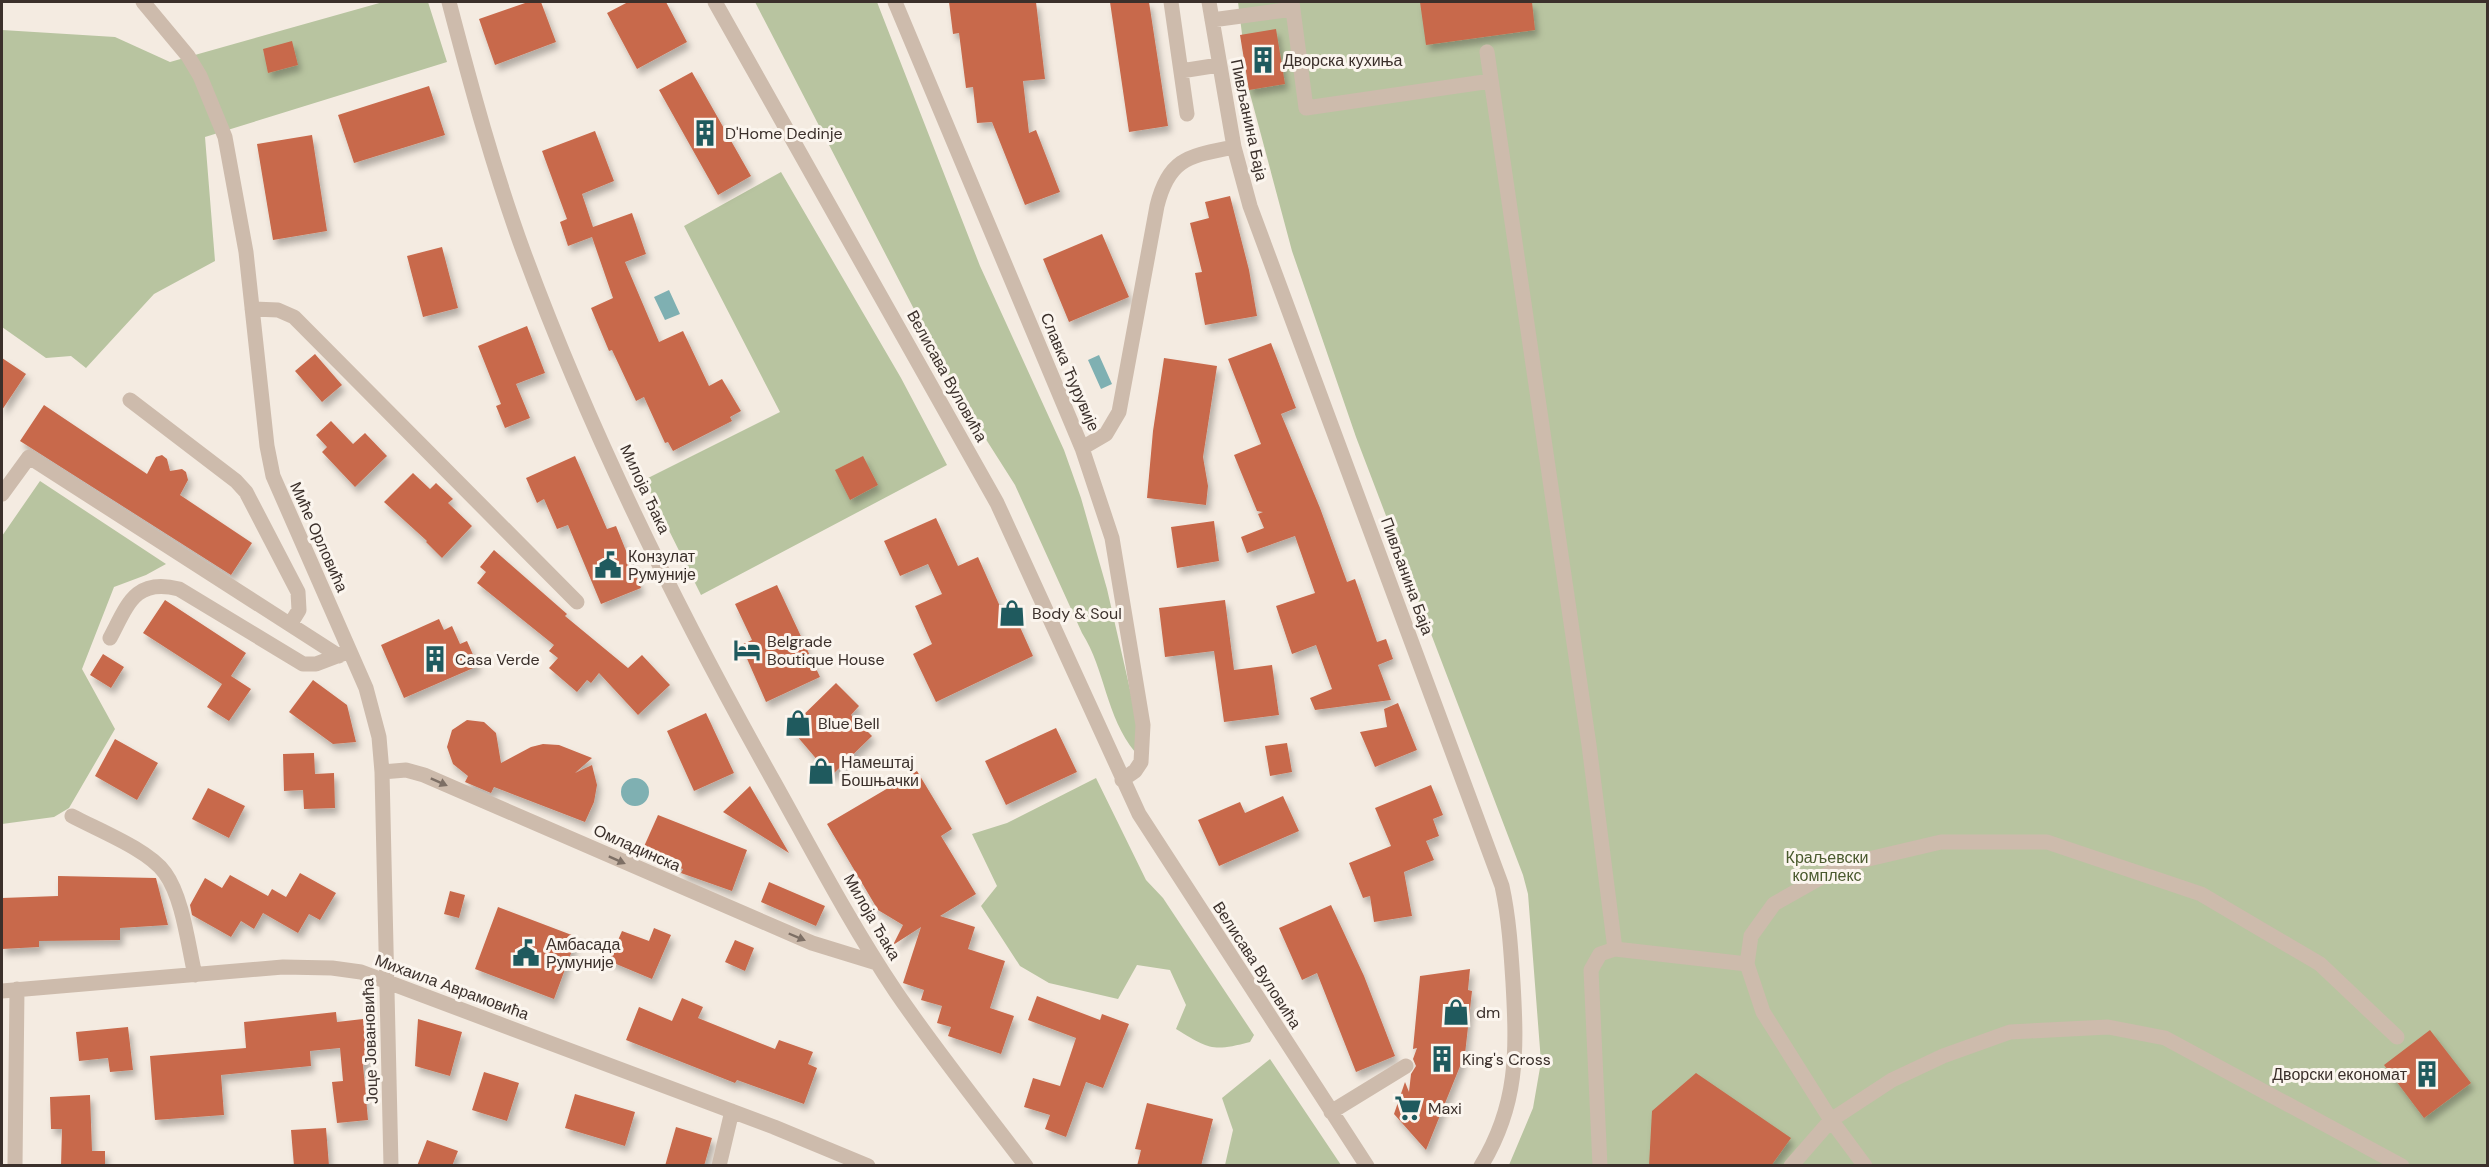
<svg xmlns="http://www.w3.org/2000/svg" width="2489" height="1167" font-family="'DM Sans',sans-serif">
<defs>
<filter id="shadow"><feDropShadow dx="3.5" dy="6" stdDeviation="3" flood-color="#0004"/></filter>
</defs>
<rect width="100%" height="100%" fill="#f4ebe1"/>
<path fill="#b8c4a0" d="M383,2H428L447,62L205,137L215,261L154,294L86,368L71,356L46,358L2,327V30L115,37L170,62Z
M755,2H877L980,266L1064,450L1081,498L1107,589L1137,720L1135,752C1106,717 1105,669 1082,633L1015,485L961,400Z
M1238,2H2487V1165H1509L1533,1108L1541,1062L1528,894L1523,875L1356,437L1292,251L1249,90Z
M781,172L901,378L947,465L701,595L644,480L780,412L684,226Z
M40,481L166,564L146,575L114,587L82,669L115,729L69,808L54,817L2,824V536Z
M1096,778L1146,880L1163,898L1254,1035L1250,1042C1212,1052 1209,1049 1176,1029L1186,1005L1170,970L1137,965L1118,999L1049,983L1020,966L981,906L997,886L972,834L1007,823Z
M1270,1059L1341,1165H1225L1233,1130L1222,1098Z"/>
<path fill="#7fb0b2" d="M669,290L680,314L665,320L654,297Z
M1099,355L1112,384L1101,389L1088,360Z
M621 792a14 14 0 1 1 28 0a14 14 0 1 1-28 0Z"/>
<path fill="#c8694b" filter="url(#shadow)" d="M528,2H541L556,42L495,65L479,19Z
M628,2H666L687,42L637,69L607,13Z
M949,2H1036L1045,79L1023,81L1029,133L1036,130L1060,192L1025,205L992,122L977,123L973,87L966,88L959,33L953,34Z
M1110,2H1149L1168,126L1129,132Z
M1420,2H1532L1535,30L1426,45Z
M1276,29L1285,84L1249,90L1240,35Z
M292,41L298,65L268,73L263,49Z
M692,72L751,176L718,195L659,90Z
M429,86L445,135L354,163L338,115Z
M595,131L614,181L582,194L593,227L632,213L646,254L625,262L659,342L683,331L709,386L722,379L741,411L730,417L732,421L673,451L668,442L665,443L644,397L636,401L612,350L609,351L591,308L613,298L592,237L568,246L560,222L567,219L542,151Z
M312,135L327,231L273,240L257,144Z
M1230,196L1249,270L1257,316L1205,325L1195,273L1202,272L1190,223L1209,218L1205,202Z
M1102,234L1129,297L1069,322L1043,259Z
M442,247L458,308L423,317L407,256Z
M527,326L545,373L516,384L530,418L505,428L496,406L501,404L478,346Z
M1271,343L1296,408L1281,414L1320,508L1347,582L1355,579L1377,642L1386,639L1393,659L1378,665L1391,700L1315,710L1310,698L1332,689L1316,645L1292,654L1276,606L1315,593L1295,536L1247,553L1241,537L1264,528L1258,514L1263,512L1257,511L1234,455L1261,444L1228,359Z
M315,354L342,385L322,402L295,371Z
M2,358L26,374L2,410Z
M1164,358L1217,366L1203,457L1208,486L1206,505L1147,498L1153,431Z
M44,405L147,474L156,457L162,455L167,459L170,471L182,469L186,472L188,480L180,495L252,543L231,575L20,441Z
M331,421L353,444L365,433L387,456L355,487L322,452L327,447L316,435Z
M575,456L607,529L616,526L641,588L601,604L568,525L557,529L544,499L537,503L526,478Z
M863,456L878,485L850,500L835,470Z
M413,473L430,489L436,483L453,499L448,503L472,526L442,558L426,542L427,541L384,502Z
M936,518L958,566L978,557L1002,611L1011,607L1033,656L936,702L913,654L932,644L915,606L942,594L928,564L900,576L884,541Z
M1214,521L1219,561L1177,568L1171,527Z
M494,550L567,614L565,616L628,668L642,655L670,685L638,715L599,673L591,683L587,680L577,692L549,668L558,658L549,651L554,645L477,583L486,572L480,567Z
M777,585L820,677L766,702L741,645L752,640L735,604Z
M165,600L246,653L231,676L251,689L229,721L207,707L222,684L143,633Z
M1225,600L1234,670L1272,665L1279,715L1224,722L1214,651L1165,657L1159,608Z
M439,619L444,630L452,626L460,644L467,641L478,666L404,698L381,645Z
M103,654L124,667L111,688L90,675Z
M313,680L347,705L356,742L333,744L289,712Z
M836,683L859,706L851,715L872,736L831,776L790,728Z
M1398,703L1417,750L1375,767L1360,732L1387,727L1384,709Z
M706,713L734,773L694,791L667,731Z
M467,720L484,722L496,733L501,763L531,747L543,744L559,745L592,758L575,773L592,765L597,785L594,802L585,822L494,787L491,793L465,782L468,776L453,764L447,747L452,730Z
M1056,728L1077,772L1006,805L985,761Z
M115,739L158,763L137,800L95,776Z
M1287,743L1292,772L1270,776L1265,746Z
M314,753L315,774L334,773L335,808L304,809L303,790L284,791L283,754Z
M917,771L952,829L941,836L976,894L940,916L975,927L968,949L1005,961L990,1008L1014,1016L1001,1054L948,1036L951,1027L937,1023L942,1006L921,1000L924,990L903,983L921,927L893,945L903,925L878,910L827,824Z
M1431,785L1443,815L1433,819L1439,836L1426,841L1434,860L1404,872L1412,916L1374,922L1370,896L1363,898L1349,863L1391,846L1375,808Z
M750,786L789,853L723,812Z
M208,788L245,806L229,838L192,819Z
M1283,796L1299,831L1219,866L1198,820L1240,802L1245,813Z
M658,815L747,850L732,891L681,873L683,869L642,851Z
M300,873L336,893L320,920L309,914L298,933L263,913L254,929L241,921L231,937L192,915L190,905L205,878L222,888L230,875L268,896L272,889L286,897Z
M58,876L156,878L168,925L120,928V940L39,941V947L2,949V898L58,896Z
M769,882L825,906L816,926L761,902Z
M450,891L465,895L459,918L444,914Z
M1331,905L1364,976L1395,1056L1356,1072L1317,973L1302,980L1279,928Z
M498,907L577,937L554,999L475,969Z
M654,928L671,935L652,979L609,961L622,931L649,941Z
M735,940L754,948L745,971L725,962Z
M1470,969L1468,990L1472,991L1465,1054L1426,1150L1394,1114L1405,1082L1409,1092L1411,1074L1416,1066L1413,1059L1417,1048L1413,1049L1420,976Z
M1037,996L1100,1020L1102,1014L1129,1024L1103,1088L1086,1082L1066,1137L1045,1129L1050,1115L1024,1107L1033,1078L1060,1086L1076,1038L1028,1020Z
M682,998L703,1007L698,1018L775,1049L779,1040L813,1052L808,1064L817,1068L804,1104L737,1080L735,1083L626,1040L639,1007L672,1021Z
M336,1012L337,1022L363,1019L368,1064L363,1065L368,1120L337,1123L332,1082L343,1081L340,1048L310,1051L311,1066L221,1075L224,1115L155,1120L150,1056L246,1048L244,1022Z
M418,1019L462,1032L450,1076L415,1066Z
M128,1027L133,1070L110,1072L108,1058L79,1061L76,1032Z
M2430,1030L2471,1083L2424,1118L2384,1065Z
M484,1072L519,1083L507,1121L472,1110Z
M1696,1073L1791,1138L1771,1166H1649L1652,1111Z
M575,1094L635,1112L625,1146L565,1128Z
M90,1095L92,1151H105V1166H61L62,1129H51L50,1097Z
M1147,1103L1213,1119L1201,1166H1137L1141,1150L1135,1149Z
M676,1127L712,1138L704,1166H665Z
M326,1128L329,1166H294L291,1130Z
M427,1140L458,1151L452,1166H417Z"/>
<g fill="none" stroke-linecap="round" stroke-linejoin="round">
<path stroke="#cdbbac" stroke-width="15" d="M143,2L188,56L200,76L225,137L246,252L267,446L273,476L366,688L379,737L382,772L391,1166
M449,2C471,86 494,171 524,253C591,435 679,613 774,782C813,852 851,925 896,992C937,1052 982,1108 1026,1166
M715,2L997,503L1139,814L1367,1166
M895,2L1082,448L1112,538L1143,725L1141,762L1135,771L1122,780
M1171,2L1187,114
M1209,2L1234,147L1250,206L1502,886C1509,918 1511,951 1513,983C1517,1052 1518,1105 1481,1166
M1292,2L1306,108L1491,81
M1212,20L1293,9
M1487,52L1589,745L1615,949L1600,954L1591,970L1600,1166
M1181,71L1219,65
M252,309L278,310L294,317L577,602
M130,400L236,481L246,492L298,592L299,610L291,623
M1082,448L1106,434L1119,412L1157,206C1169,157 1190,156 1234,147
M2,494L29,457L339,656
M110,638C128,604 135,578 179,589L303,664H316L345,653
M382,772L406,770L424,775L812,943L877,963
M72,816C98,830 149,850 165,873C183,898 188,945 195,975
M1615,949L1747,964L1751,936L1774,904L1843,865L1941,842H2047L2201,894L2320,964L2397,1037
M1747,964L1763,1012L1831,1120L1892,1080L1943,1056L2010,1032L2108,1027L2165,1038L2402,1166
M2,991L283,967L332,968L361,972L774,1127L868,1166
M1331,1112L1406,1066
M15,1166L17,989
M719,1166L732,1111
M1791,1166L1831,1120L1865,1166"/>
</g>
<defs><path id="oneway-solid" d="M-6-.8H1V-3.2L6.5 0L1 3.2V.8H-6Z" transform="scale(1.5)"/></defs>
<g fill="#7d6f65">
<use href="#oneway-solid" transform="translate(439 782) rotate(24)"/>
<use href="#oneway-solid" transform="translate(617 860) rotate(24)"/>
<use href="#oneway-solid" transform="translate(797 937) rotate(23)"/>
</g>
<defs>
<symbol id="building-bare" viewBox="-9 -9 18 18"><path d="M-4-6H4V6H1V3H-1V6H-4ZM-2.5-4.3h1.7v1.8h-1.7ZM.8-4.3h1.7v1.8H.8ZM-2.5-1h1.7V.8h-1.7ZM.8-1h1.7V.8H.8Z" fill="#1f5a5e" stroke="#fbf5ee" stroke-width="2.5" paint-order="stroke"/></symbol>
<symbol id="civic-bare" viewBox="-9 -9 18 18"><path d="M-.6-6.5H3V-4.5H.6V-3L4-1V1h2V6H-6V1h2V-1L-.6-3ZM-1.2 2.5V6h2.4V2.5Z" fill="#1f5a5e" stroke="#fbf5ee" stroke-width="2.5" paint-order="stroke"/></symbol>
<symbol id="shop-bare" viewBox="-9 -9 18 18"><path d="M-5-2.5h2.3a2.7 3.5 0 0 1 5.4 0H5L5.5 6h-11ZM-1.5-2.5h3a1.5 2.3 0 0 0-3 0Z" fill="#1f5a5e" stroke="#fbf5ee" stroke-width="2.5" paint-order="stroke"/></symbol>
<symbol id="hotel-bare" viewBox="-9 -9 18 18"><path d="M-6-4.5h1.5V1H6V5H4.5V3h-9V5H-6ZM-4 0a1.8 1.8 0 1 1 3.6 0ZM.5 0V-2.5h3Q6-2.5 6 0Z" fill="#1f5a5e" stroke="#fbf5ee" stroke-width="2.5" paint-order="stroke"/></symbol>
<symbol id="supermarket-bare" viewBox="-9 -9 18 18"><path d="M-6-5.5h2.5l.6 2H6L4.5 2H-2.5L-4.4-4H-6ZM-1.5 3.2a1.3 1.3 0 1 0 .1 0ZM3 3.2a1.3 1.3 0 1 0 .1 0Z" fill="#1f5a5e" stroke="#fbf5ee" stroke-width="2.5" paint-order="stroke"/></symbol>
</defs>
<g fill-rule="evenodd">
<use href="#building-bare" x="1244" y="41" width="38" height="38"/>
<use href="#building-bare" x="686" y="114" width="38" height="38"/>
<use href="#civic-bare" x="589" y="546" width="38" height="38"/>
<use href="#shop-bare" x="993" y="594" width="38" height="38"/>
<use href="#hotel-bare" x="728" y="631" width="38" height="38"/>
<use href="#building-bare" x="416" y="640" width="38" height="38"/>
<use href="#shop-bare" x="779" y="704" width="38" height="38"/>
<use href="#shop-bare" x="802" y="752" width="38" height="38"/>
<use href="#civic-bare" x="507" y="934" width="38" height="38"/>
<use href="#shop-bare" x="1437" y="993" width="38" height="38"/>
<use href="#building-bare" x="1423" y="1040" width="38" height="38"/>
<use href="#building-bare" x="2408" y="1055" width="38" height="38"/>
<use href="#supermarket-bare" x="1389" y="1089" width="38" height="38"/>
</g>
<g text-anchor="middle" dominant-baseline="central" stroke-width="6" stroke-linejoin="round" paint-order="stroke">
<g font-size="16" fill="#3b302b" stroke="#fbf5ee" text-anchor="start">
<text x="1283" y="60">Дворска кухиња</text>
<text x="725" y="133">D'Home Dedinje</text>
<text x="628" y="556">Конзулат<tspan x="628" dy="18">Румуније</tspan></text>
<text x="1032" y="613">Body &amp; Soul</text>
<text x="767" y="641">Belgrade<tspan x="767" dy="18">Boutique House</tspan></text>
<text x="455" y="659">Casa Verde</text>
<text x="818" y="723">Blue Bell</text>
<text x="841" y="762">Намештај<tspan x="841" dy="18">Бошњачки</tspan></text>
<text x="546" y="944">Амбасада<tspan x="546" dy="18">Румуније</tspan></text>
<text x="1476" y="1012">dm</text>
<text x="1462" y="1059">King's Cross</text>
<text x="2407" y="1074" text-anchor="end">Дворски економат</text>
<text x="1428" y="1108">Maxi</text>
</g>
<g font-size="16" fill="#3b302b" stroke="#fbf5ee">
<text transform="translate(1249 120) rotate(78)">Пивљанина Баја</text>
<text transform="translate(1070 372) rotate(67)">Славка Ћурувије</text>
<text transform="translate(947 376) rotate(61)">Велисава Вуловића</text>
<text transform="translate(645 489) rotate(65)">Милоја Ђака</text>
<text transform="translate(319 537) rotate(66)">Миће Орловића</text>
<text transform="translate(1407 576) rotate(70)">Пивљанина Баја</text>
<text transform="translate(637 848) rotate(24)">Омладинска</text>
<text transform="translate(872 917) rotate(60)">Милоја Ђака</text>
<text transform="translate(1257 965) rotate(57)">Велисава Вуловића</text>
<text transform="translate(452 987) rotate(20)">Михаила Аврамовића</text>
<text transform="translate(370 1041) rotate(-92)">Јоце Јовановића</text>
</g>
<g font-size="16" fill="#4a5a2e" stroke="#fbf5ee">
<text x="1827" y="857">Краљевски<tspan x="1827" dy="18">комплекс</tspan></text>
</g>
</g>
<rect width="2489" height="1167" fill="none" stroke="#3b302b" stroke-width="6"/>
</svg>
